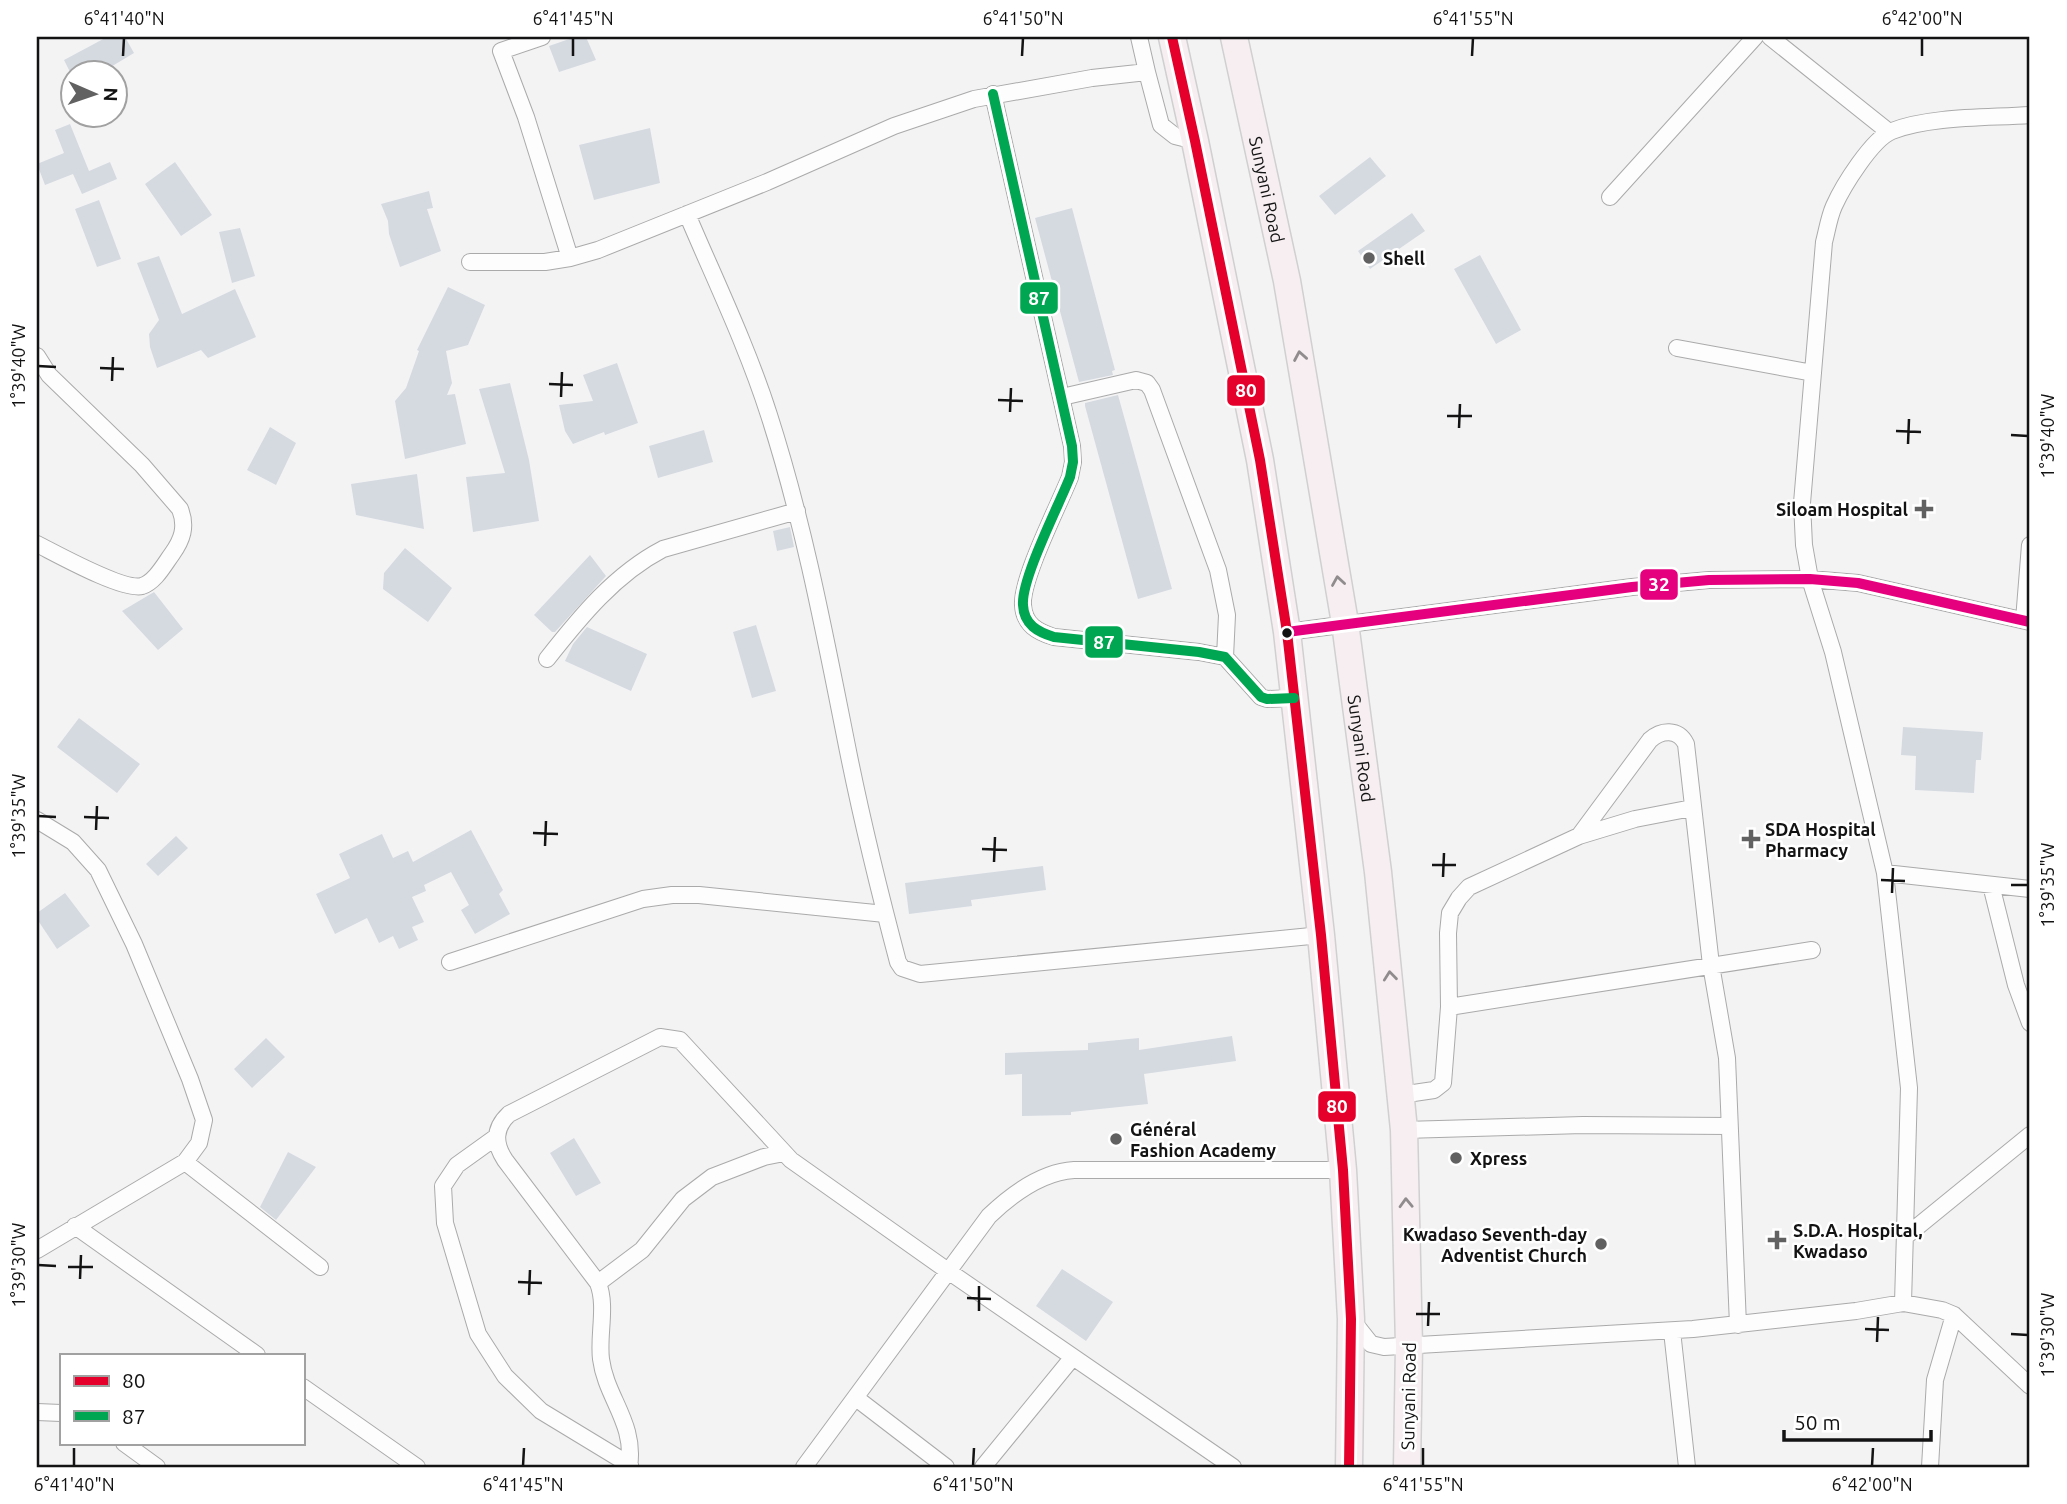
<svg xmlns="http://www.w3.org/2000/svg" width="2067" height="1504" font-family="Ubuntu,sans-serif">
<rect width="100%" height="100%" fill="#f3f3f4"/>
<path fill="#d5dae1" d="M107,37H125L134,53L99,74H71L64,60Z
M575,37H586L596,60L559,72L549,46Z
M70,124L89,171L110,162L117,179L82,194L73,174L45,185L37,164L64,153L55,130Z
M650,128L660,183L594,200L579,145Z
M1370,157L1386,176L1335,215L1319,196Z
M175,162L212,215L181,236L145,184Z
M429,191L433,208L427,209L441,251L400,267L389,234L388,221L381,204Z
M99,200L121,259L97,267L75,209Z
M1072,208L1115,370L1112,371L1113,375L1079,382L1035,218Z
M1412,213L1425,231L1370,269L1358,251Z
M240,228L255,276L232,283L219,232Z
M1480,255L1521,330L1496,344L1454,269Z
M159,256L182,314L235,289L256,337L208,358L201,350L157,368L150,347L149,334L159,320L137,263Z
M448,287L485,305L468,345L446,351L452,383L447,395L455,394L466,444L405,459L395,401L406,388L419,351L417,350Z
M617,363L638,423L605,435L604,432L573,444L565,431L559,405L593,401L583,375Z
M510,383L529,460L539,521L473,532L466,477L505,473L479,389Z
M1118,395L1172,589L1138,599L1085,406V403Z
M270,427L296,443L276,485L247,470Z
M704,430L713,462L658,478L649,446Z
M417,474L424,529L356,515L351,484Z
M790,527L794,547L777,551L773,531Z
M405,548L452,588L428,622L383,589L384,573Z
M590,555L606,576L555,632H552L534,615Z
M154,592L183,629L158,650L122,611Z
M756,625L776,691L752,698L733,632Z
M587,627L647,654L631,691L565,661L573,644Z
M79,718L140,764L117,793L57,747Z
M1903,727L1983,732L1981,760H1976L1974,793L1915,790L1916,756L1901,755Z
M471,830L503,890L499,894L510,914L475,934L461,910L469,905L451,872L424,885L426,891L412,897L424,922L412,927L418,940L399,949L393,936L379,943L367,918L335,934L316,894L350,878L339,854L382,834L393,858L408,851L413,862Z
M176,836L188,848L158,876L146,864Z
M1043,866L1046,890L971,900L972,906L909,914L905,883Z
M65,893L90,926L57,949L37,919V913Z
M1232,1036L1236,1061L1144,1074L1148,1104L1071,1112V1115L1022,1116V1074L1005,1075V1053L1088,1050V1043L1139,1038V1050Z
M266,1038L285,1057L252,1088L234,1069Z
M574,1138L601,1183L576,1196L550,1153Z
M288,1152L316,1167L276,1220L260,1207Z
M1062,1269L1113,1302L1086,1341L1036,1306Z"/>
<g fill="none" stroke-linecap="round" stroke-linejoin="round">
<defs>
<path id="minor" d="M542,37L501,51L526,117L570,258
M1139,37L1147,72
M1770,37L1889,132
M993,94L1072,446L1073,462L1070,477C1059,505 1021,579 1023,605C1024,625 1038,632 1054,637L1199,652L1225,657L1261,697L1267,699L1294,698
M1610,197L1755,37
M687,214C715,280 747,346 769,415C805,527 826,641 849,756C863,825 880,894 898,962L902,968L920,974L1321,935
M470,262H545L570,258L598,250L767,182L894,126L974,99L1092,78L1147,72L1161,125L1175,136L1195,141
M1677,348L1813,373
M37,356L49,375L142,465L180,509C187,527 182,540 172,554C164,565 155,582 142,586C123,591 57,554 37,544
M1062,397L1136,380L1147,383L1152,390L1218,570L1227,615L1225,657
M2024,620L2030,545
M1287,632L1632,587L1709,580L1810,579L1858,583L2030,622
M547,659C580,617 615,574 663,549L797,511
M37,820L73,842L98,870L134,944L190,1079L204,1120L199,1143L185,1162L37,1250
M1579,836L1650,740C1661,730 1678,728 1686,744L1711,965L1727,1058L1738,1325
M1885,873L2030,889
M1991,885L2016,985L2030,1023
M450,962L643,899L672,895H699L885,914
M1449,1007L1812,950
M1400,1095L1434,1090L1443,1083L1449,1007L1448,933L1450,913L1459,898L1469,887L1579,836L1635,819L1692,808
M1404,1130L1583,1125L1729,1126
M496,1137L457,1165L443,1186L445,1223L478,1334L505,1376L541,1411L630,1465
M185,1162L320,1267
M75,1226L257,1355
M1906,1236L2030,1135
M598,1283L642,1250L683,1199L712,1177L764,1157L784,1153
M1903,1303L1909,1088L1885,873L1833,652L1810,579L1804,545L1802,503L1824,242C1827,231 1829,217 1834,206C1843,186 1872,139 1892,131C1930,116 1989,118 2030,115
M1352,1320L1371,1344L1384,1347L1693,1329L1856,1311L1903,1303L1942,1310L1954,1315L2030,1386
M1672,1331L1687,1467
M303,1387L417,1467
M856,1398L946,1467
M37,1412L61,1413
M124,1443L157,1467
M629,1467C636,1423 606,1398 601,1359C598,1335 607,1306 598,1283L505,1160C494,1143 494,1128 509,1114L660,1037L680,1040L791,1160L948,1271L1233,1467
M804,1467L989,1216C1012,1194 1042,1172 1074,1170H1343
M983,1467L1073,1357
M1930,1467L1935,1380L1954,1315"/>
<g id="primary">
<path d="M1172,37L1195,141L1260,460L1287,632L1321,935L1343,1170L1351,1319L1349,1467"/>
<path id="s1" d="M1234,37L1287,281L1345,623L1378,872L1404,1130L1409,1346L1407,1467"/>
</g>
</defs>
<use href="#minor" stroke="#aaaaab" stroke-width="18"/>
<use href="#primary" stroke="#d0d0d1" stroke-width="29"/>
<use href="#minor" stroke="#fdfdfd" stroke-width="16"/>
<use href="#primary" stroke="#f6eef0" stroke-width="26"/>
<defs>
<path id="bus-1" d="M1172,37L1195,141L1260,460L1287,632L1321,935L1343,1170L1351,1319L1349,1467"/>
<path id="bus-2" d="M993,94L1072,446L1073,462L1070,477C1059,505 1021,579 1023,605C1024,625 1038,632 1054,637L1199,652L1225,657L1261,697L1267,699L1294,698"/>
<path id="bus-3" d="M1287,632L1632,587L1709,580L1810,579L1858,583L2030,622"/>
</defs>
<use href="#bus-1" stroke="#fff" stroke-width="16"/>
<use href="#bus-2" stroke="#fff" stroke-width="16"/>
<use href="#bus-3" stroke="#fff" stroke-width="16"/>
<use href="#bus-1" stroke="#e4002b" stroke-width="10"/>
<use href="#bus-2" stroke="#00a651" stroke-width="10"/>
<use href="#bus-3" stroke="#e5007d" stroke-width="10"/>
</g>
<defs><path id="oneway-chevron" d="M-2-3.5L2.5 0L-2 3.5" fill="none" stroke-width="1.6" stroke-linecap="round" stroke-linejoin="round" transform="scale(1.75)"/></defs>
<g stroke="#908b8d">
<use href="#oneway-chevron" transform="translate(1300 356) rotate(-100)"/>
<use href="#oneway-chevron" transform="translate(1338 581) rotate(-99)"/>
<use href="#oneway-chevron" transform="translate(1390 976) rotate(-96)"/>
<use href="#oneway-chevron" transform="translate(1406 1203) rotate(-92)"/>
</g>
<path fill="none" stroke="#131314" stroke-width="2.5" d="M123,56L124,38M573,56V38M1022,56L1023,38M1472,56L1473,38M1922,56V38M38,366L56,367M100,368L124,369M112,381L113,357M549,384L573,385M561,397L562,372M998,400L1023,401M1010,412L1011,388M1447,416H1472M1459,428L1460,404M1896,431L1921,432M2011,435L2028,436M1908,444L1909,419M38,816L56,817M84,817L109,818M96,830L97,806M533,833L558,834M545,846L546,821M982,849L1007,850M994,862L995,837M1432,865H1456M1443,877L1444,853M1881,880L1905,881M2011,885H2028M1892,893L1893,868M38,1265L56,1266M68,1267H93M80,1279L81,1255M518,1282L542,1283M529,1295L530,1270M967,1298L991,1299M979,1311V1286M1416,1314H1440M1428,1326L1429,1302M1865,1329L1889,1330M2011,1334L2028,1335M1877,1342L1878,1317M74,1466V1448M523,1466L524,1448M973,1466L974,1448M1423,1466V1448M1872,1466L1873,1448"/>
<g fill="#616162" stroke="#fff" stroke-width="2.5">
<circle cx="1369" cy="258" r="7"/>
<path d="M1920.5 498.5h7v7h7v7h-7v7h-7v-7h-7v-7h7z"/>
<path d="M1747.5 828.5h7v7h7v7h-7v7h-7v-7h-7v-7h7z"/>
<circle cx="1116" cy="1139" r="7"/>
<circle cx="1456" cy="1158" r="7"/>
<path d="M1773.5 1229.5h7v7h7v7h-7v7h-7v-7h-7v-7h7z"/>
<circle cx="1601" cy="1244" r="7"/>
</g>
<circle fill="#131314" stroke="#fff" stroke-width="2.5" cx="1287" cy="633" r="6"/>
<g text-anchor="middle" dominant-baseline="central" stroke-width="5" stroke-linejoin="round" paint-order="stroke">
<g font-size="18" fill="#131314" stroke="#fff">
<text stroke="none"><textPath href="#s1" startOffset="156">Sunyani Road</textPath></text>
<text stroke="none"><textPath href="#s1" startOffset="723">Sunyani Road</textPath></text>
<text transform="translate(1408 1396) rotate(-89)">Sunyani Road</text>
</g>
<g font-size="18" font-weight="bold" fill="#131314" stroke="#fff" text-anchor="start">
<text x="1383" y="258">Shell</text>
<text x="1908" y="509" text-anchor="end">Siloam Hospital</text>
<text x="1765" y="829">SDA Hospital<tspan x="1765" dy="21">Pharmacy</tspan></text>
<text x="1130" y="1129">Général<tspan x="1130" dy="21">Fashion Academy</tspan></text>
<text x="1470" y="1158">Xpress</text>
<text x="1793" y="1230">S.D.A. Hospital,<tspan x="1793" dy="21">Kwadaso</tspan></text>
<text x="1587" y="1234" text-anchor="end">Kwadaso Seventh-day<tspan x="1587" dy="21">Adventist Church</tspan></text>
</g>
</g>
<g stroke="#fff" stroke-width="2.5">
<rect x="1019" y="281" width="40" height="34" rx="7" fill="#00a651"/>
<rect x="1226" y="374" width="40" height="33" rx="7" fill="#e4002b"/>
<rect x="1639" y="568" width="40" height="33" rx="7" fill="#e5007d"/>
<rect x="1084" y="625" width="40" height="34" rx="7" fill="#00a651"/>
<rect x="1317" y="1090" width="40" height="33" rx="7" fill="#e4002b"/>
</g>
<g font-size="19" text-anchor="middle" font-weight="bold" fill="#fff">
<text x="1039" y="305">87</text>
<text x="1246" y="397">80</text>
<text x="1659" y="591">32</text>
<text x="1104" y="649">87</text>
<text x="1337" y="1113">80</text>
</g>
<rect width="2067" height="1504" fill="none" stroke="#ffffff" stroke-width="77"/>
<rect x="60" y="1354" width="245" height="91" fill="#ffffff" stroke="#a1a1a1" stroke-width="2"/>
<rect x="74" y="1376" width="35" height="10" fill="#e4002b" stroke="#a1a1a1" stroke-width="2"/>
<text x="122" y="1388" font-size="21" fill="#131314">80</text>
<rect x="74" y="1411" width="35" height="10" fill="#00a651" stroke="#a1a1a1" stroke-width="2"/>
<text x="122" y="1424" font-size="21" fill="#131314">87</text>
<g transform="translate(94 94) rotate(92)"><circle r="33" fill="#ffffff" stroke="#a1a1a1" stroke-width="2"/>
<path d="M0-5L12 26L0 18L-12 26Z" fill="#616162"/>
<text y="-10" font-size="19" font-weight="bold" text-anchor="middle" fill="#131314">N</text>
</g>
<path d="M1784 1430v10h147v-10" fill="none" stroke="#131314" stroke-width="3.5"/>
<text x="1794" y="1430" font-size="21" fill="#131314" stroke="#ffffff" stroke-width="5" paint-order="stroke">50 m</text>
<rect x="38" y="38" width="1990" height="1428" fill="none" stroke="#131314" stroke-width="2.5"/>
<g font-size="18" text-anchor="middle" fill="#131314">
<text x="124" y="25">6°41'40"N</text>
<text x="573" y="25">6°41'45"N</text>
<text x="1023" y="25">6°41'50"N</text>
<text x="1473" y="25">6°41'55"N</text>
<text x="1922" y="25">6°42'00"N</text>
<text transform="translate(19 366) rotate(-90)" y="6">1°39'40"W</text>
<text transform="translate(2048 436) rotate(-90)" y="6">1°39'40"W</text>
<text transform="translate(19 816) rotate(-90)" y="6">1°39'35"W</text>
<text transform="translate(2048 885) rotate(-90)" y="6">1°39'35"W</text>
<text transform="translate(19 1265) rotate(-90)" y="6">1°39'30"W</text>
<text transform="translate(2048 1335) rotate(-90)" y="6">1°39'30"W</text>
<text x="74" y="1491">6°41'40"N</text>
<text x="523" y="1491">6°41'45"N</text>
<text x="973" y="1491">6°41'50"N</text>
<text x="1423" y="1491">6°41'55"N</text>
<text x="1872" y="1491">6°42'00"N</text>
</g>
</svg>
